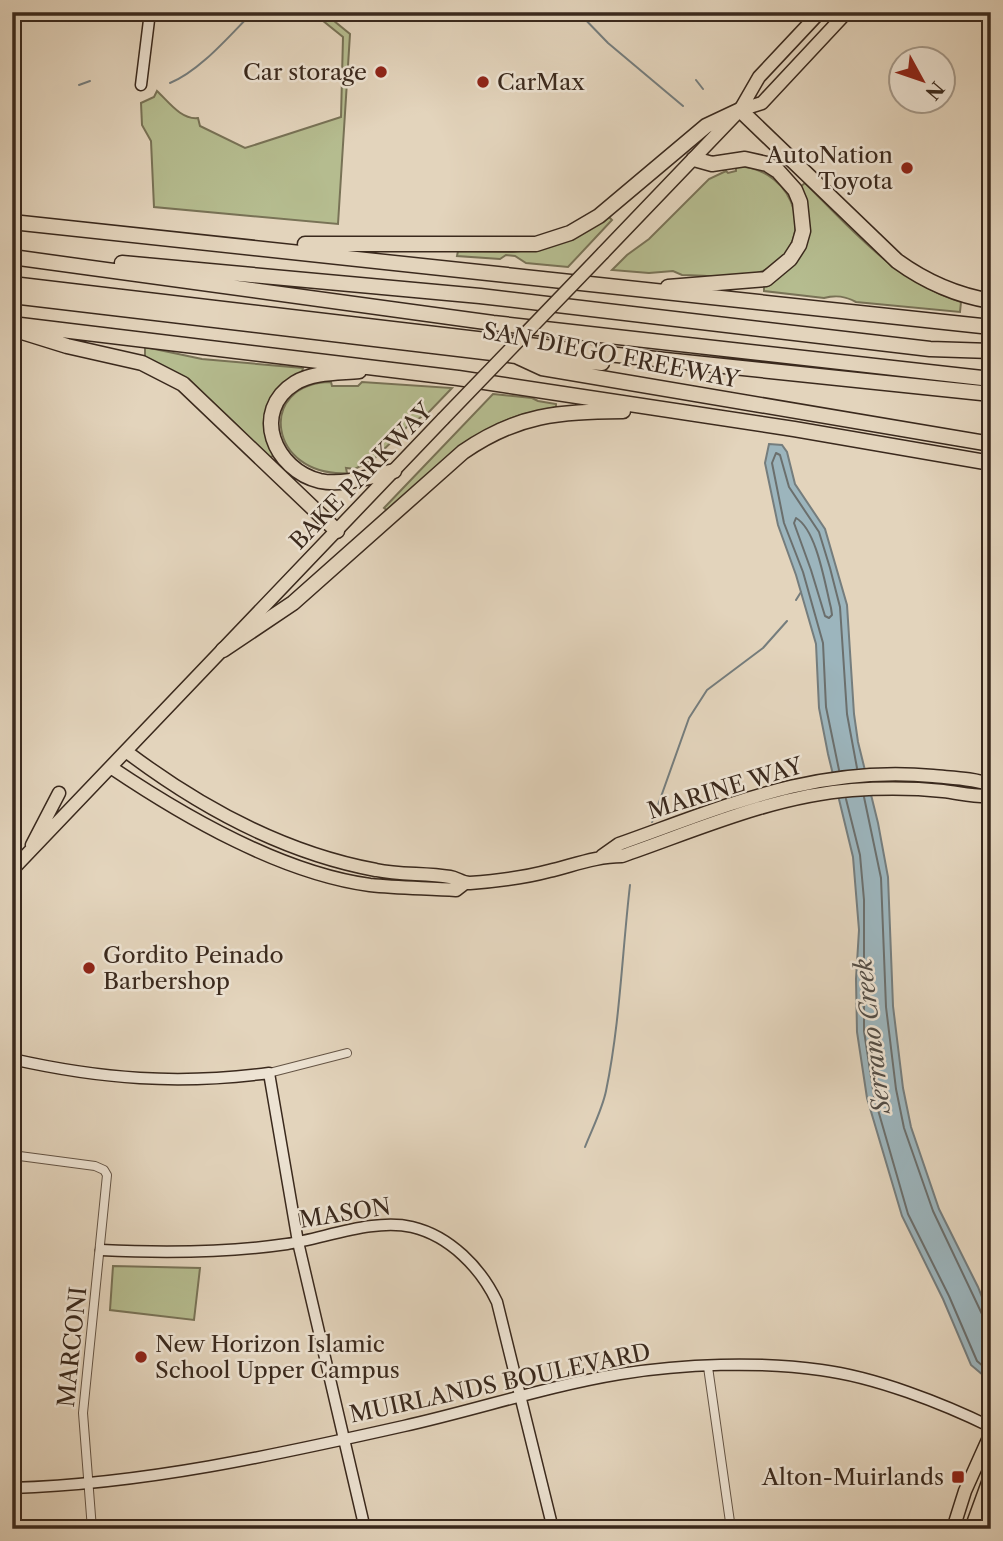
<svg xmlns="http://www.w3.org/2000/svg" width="1003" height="1541" font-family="'Libre Caslon Text',serif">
<rect width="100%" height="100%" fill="#e3d4bc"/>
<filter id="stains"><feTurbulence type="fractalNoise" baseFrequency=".00286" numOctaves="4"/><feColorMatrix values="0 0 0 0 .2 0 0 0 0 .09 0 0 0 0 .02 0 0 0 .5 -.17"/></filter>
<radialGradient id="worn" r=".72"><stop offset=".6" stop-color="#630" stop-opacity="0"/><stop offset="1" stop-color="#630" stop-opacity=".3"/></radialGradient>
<path fill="#b5bc8f" stroke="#787256" stroke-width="2" d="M312,12H323L350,34L338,224L154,207L151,141L142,125L141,103L154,97L157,91C168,101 181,120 198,118L200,126L245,148L341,117L343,37Z
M736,166C798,168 819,246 763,271C739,281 707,275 682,275L673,271L649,273L612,270L627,255L649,239L709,179L726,171L728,173L736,171Z
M805,183C852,230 895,281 961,302L960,312L856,302C845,296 836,295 824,298L764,291V285C804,268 817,226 800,187Z
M608,216L612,220L568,267L526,263L515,256L506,255L500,259L457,256L458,251L513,252L536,249Z
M145,347L202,359L303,368L302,372L286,382L277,392L275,454L270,458C231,420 196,380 145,357Z
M331,382L332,386H358L362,382L452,388L429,412L409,425L374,459L355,469L346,468L347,473C268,477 256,383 331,382Z
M493,394L532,398L538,401L556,404V407L520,415L497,424L389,512L384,508Z
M113,1266L200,1268L194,1320L110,1310Z"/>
<path fill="#9cb5bd" stroke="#757d7d" stroke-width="2" d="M769,444L782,445L787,452L795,484L825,529L847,605L854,714L858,742L878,823L888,877L893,1006L903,1088L911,1127L939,1209L978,1287L991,1320V1372L983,1375L971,1365L943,1299L902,1216L867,1098L857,1032L856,979L859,930L853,857L828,754L819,708L816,644L796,575L778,525L765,463Z"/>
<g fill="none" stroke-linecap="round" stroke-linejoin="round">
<path stroke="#6b6f6d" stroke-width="2" d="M796,518C817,530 825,585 831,608L832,615L829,618L825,616L811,570L794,523Z
M839,770L826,707L823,643L803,572L784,523L772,463L776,453L780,455L789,487L819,532L830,568L840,607L847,714L857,768
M864,797L881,878L886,1007L896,1089L904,1128L933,1211L982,1314L991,1318
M846,799L860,855L864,900V1031L874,1096L908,1214L949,1296L977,1361L984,1367L991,1366"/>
<path stroke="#757d7d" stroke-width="2" d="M578,12L608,43L683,106
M696,80L703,89
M170,83C200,71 230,35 253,12
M79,85L90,81
M796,600L801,592
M652,822L689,718L707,690L763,648L787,621
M585,1147C592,1129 602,1110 606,1091C620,1023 622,954 630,885"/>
<defs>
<path id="street" d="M269,1073L347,1053
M12,1155L95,1166L104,1170L107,1175L83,1413L92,1529
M708,1367L731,1529"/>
<path id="secondary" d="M141,85L150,12
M12,1059C101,1079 178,1085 269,1073L298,1242L365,1529
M101,1250C163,1253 225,1253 287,1244C326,1238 374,1218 412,1227C450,1236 481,1268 497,1302L553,1529
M12,1488C145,1484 275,1455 404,1426C476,1410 547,1386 620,1374C683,1364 758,1361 821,1370C875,1377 942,1403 991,1427"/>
<path id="primary" d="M740,110L762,103L847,12
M603,253L740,110L759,77L820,12
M127,752C200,807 284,853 376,870C400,875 425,873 450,877C457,878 462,883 470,883C497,881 523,878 549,871C574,865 597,856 622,856C697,830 773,796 852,790C882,788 913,788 943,791C960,793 974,797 991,796
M112,768C185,817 281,873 370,885C398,888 427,888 456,890L465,883
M32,845L59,793
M602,856L619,844C726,806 816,765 933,776C952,778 973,778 991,785
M12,870L443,419
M953,1529L965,1491L991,1433
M971,1529L991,1474"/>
<path id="highway" d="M12,222L991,327
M305,244H536L570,233L599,216L706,126L740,110L897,261C926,282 955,295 991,301
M12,257L493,323L991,379
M122,263L480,296L930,349L991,351
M12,284L579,351L991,394
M668,287L766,279L790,259L799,245L803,231L800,202L795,190L778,171L767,164L745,159L712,164L694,159
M12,296L516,356L542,368L991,444
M12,324L458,378L794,429L991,463
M22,332L67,346L142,363L183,384L337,531
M525,357L602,363
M359,371C338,373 313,372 295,383C250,411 274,470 320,481C344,486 371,476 394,471
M223,650L293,603L463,452C518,414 558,412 623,411"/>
</defs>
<use href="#street" stroke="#645445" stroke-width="10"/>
<use href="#secondary" stroke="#3a291d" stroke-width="13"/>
<use href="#primary" stroke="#3a291d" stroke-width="15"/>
<use href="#highway" stroke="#3a291d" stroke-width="17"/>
<use href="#street" stroke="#ede3d3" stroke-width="8"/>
<use href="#secondary" stroke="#ede3d3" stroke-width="10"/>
<use href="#primary" stroke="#e3d4bc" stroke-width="12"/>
<use href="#highway" stroke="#e3d4bc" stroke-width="14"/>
<defs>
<path id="primary-bridge" d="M443,419L603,253"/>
</defs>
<use href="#primary-bridge" stroke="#3a291d" stroke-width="15" stroke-linecap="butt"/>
<use href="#primary-bridge" stroke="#e3d4bc" stroke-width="12"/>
</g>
<g fill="#8f2418" stroke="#ede3d3" stroke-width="2.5">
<circle cx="381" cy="72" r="7"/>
<circle cx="483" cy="82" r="7"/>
<circle cx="907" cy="168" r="7"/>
<circle cx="89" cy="968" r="7"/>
<circle cx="141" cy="1357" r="7"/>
<rect x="951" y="1470" width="14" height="14" rx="3.5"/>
</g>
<g text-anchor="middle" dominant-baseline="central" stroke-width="5" stroke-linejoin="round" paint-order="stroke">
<g font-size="23" fill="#3a291d" stroke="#ede3d3" text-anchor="end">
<text x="367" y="72">Car storage</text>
<text x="497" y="82" text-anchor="start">CarMax</text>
<text x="893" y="155">AutoNation<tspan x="893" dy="26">Toyota</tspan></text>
<text x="103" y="955" text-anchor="start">Gordito Peinado<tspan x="103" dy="26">Barbershop</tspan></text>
<text x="155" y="1344" text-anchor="start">New Horizon Islamic<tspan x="155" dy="26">School Upper Campus</tspan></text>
<text x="944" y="1477">Alton-Muirlands</text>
</g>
<g font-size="23" fill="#3a291d" stroke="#ede3d3">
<text transform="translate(611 355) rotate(11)">SAN DIEGO FREEWAY</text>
<text transform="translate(361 476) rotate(-46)">BAKE PARKWAY</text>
<text transform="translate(725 788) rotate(-17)">MARINE WAY</text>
<text transform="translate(345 1213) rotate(-9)">MASON</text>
<text transform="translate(72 1347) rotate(-84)">MARCONI</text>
<text transform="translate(500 1383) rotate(-12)">MUIRLANDS BOULEVARD</text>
</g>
<g font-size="24" font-style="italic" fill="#524c45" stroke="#ede3d3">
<text transform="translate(872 1036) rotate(-97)">Serrano Creek</text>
</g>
</g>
<rect width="1003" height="1541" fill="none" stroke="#e3d4bc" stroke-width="42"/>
<rect x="14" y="14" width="975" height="1513" fill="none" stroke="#3a291d" stroke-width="3.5"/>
<rect x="21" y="21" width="961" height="1499" fill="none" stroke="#3a291d" stroke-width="2"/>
<g transform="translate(922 80) rotate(130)"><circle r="33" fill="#ede3d3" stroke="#a5998a" stroke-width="2"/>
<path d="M0-5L12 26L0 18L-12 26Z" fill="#8f2418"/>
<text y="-10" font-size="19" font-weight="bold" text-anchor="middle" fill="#3a291d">N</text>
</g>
<rect width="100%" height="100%" filter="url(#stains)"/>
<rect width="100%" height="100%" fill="url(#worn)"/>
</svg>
